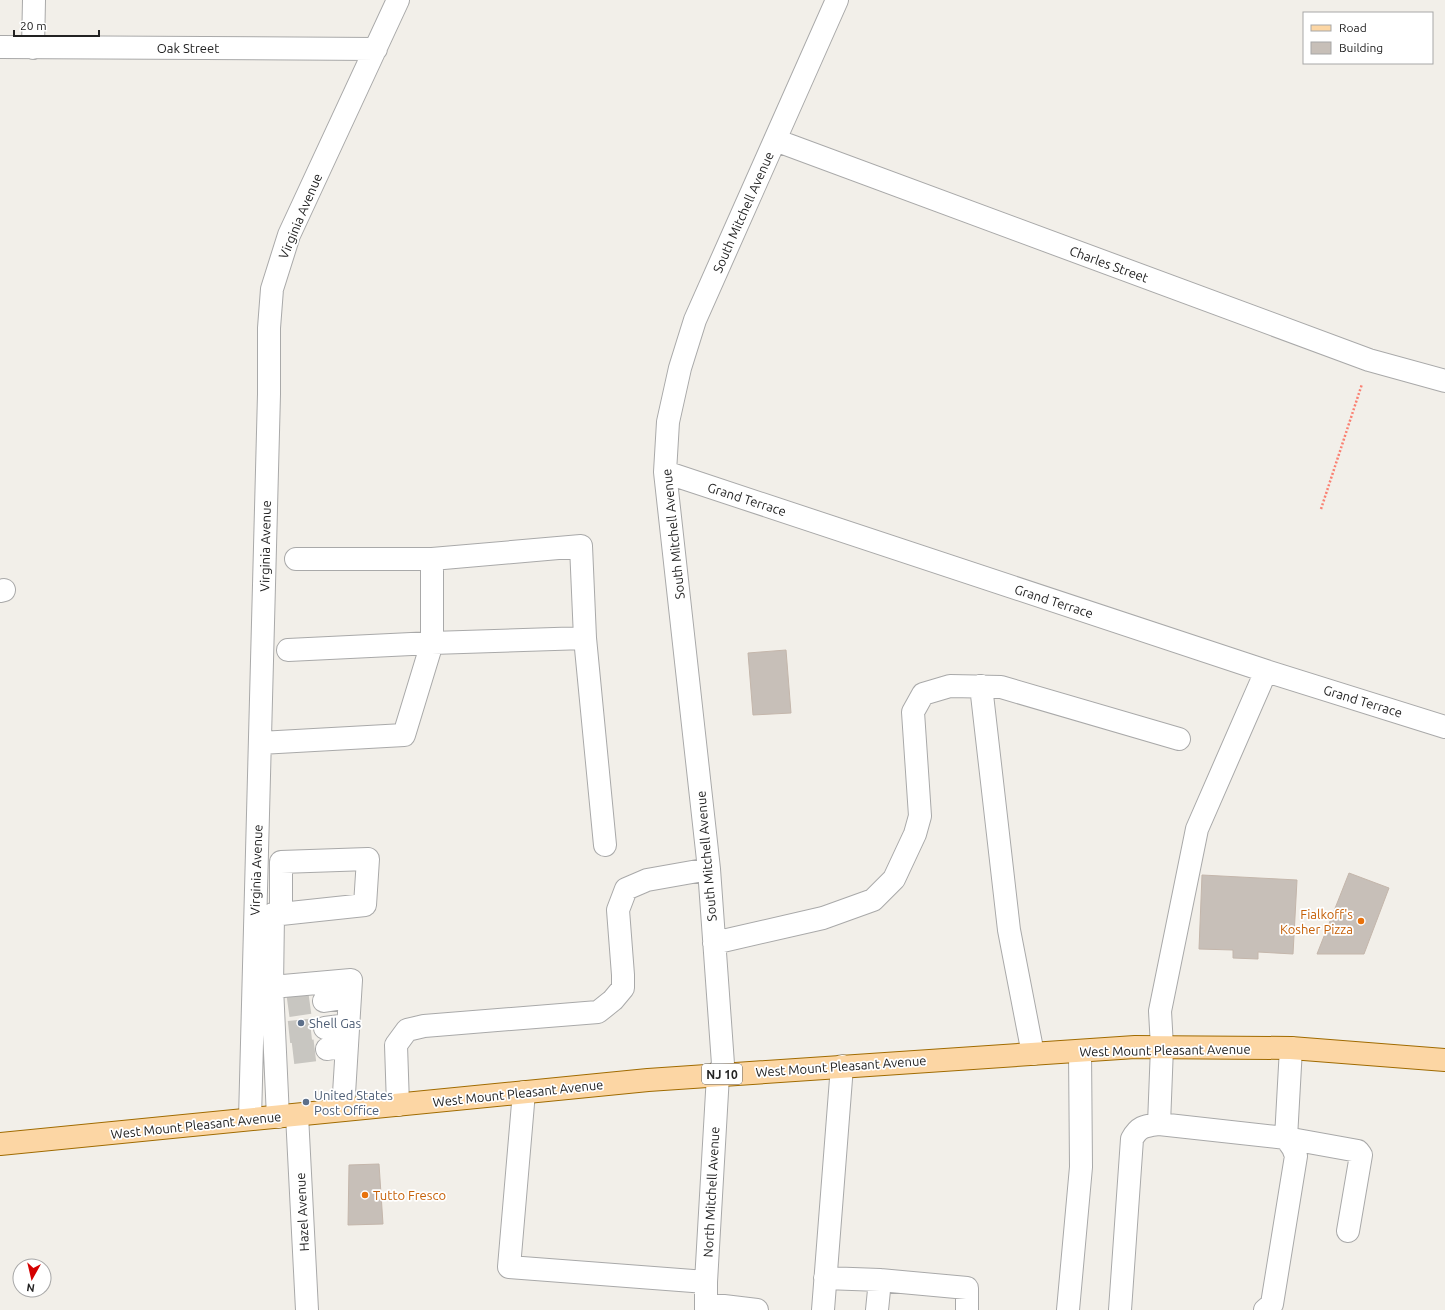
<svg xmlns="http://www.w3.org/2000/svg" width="1445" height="1310" font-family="Ubuntu,sans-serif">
<rect width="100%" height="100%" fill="#f2efe9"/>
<path fill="#c7bfb8" stroke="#c4b6ab" d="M786,650L791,713L753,715L748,653Z
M1349,873L1389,888L1364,954H1317Z
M1202,875L1297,880L1293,954L1258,952V959L1233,958V950L1199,949Z
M379,1164L383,1224L348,1225L349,1165Z"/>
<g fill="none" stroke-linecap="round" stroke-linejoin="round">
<path stroke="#c8c6c1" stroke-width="22" stroke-dasharray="22 11" stroke-linecap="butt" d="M288,1006L324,1001
M289,1032L325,1028
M293,1053L327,1049"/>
<defs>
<path id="minor" d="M0,47L376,49
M33,48L34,0
M775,140L1369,360L1445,381
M665,472L1266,671L1445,727
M296,559H432L581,546L585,638
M0,591L4,590
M288,650L432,643V559
M1266,671L1197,829L1160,1011L1162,1047L1159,1124L1286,1138L1291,1048
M981,686L1009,930L1033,1054
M260,743L404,735L432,643L585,638L605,845
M714,943L823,918L873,900L894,879L915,834L920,816L913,712L923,694L950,686L1001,687L1179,739
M272,987L273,914H281L365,905L368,859L281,862V914
M324,1001L350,997
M325,1028L348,1025
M327,1049L347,1046
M524,1092L509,1267L706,1282
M398,1105L396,1045L407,1030L424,1026L598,1012L613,1000L623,988V975L618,910L626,889L647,880L709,869
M297,1115L307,1310
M278,1117L272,987L351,980L343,1110
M250,1119L269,394V328L272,289L289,235L398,0
M1286,1138L1358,1151L1361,1155L1348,1231
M825,1278L880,1280L967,1288V1310
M707,1304L757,1310
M706,1310V1282L718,1075L723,1064L709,869L665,472L668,422L680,368L695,320L837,0
M823,1310L842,1066
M877,1310L880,1280
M1068,1310L1081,1167L1080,1051
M1120,1310L1132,1139C1139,1126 1145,1126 1159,1124
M1265,1310L1272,1304L1296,1156L1293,1148L1286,1138"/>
<path id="major" d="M0,1144L648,1080L1135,1047L1291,1048L1445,1060"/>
</defs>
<use href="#minor" stroke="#a9a9a9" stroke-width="24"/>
<use href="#major" stroke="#a06b00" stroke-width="24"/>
<path stroke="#fa8072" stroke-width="2.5" stroke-dasharray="2 2" stroke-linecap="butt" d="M1321,509L1362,384"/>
<use href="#minor" stroke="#fff" stroke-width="22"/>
<use href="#major" stroke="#fcd6a4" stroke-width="22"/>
</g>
<g fill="#e8710a" stroke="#fff" stroke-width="1.5">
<circle cx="1361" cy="921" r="4"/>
<circle cx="365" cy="1195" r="4"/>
</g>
<g fill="#5c6f8a" stroke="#fff" stroke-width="1.5">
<circle cx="301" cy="1023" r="4"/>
<circle cx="306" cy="1102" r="4"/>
</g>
<g text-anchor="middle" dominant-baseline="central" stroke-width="3.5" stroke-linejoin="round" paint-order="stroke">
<rect fill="#fff" stroke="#646464" stroke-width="1" x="702" y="1064" width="40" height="20" rx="3"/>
<g font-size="12" font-weight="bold" fill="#222">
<text x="722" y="1074">NJ 10</text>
</g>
<g font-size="13" fill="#222" stroke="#fff">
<text x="188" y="48">Oak Street</text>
<text transform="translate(743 212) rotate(-66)">South Mitchell Avenue</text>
<text transform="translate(300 216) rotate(-67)">Virginia Avenue</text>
<text transform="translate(1109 264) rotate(20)">Charles Street</text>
<text transform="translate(747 499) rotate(18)">Grand Terrace</text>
<text transform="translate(673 534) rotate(-96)">South Mitchell Avenue</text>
<text transform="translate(265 546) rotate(-89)">Virginia Avenue</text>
<text transform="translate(1054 601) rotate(18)">Grand Terrace</text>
<text transform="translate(1363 701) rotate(17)">Grand Terrace</text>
<text transform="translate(706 856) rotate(-95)">South Mitchell Avenue</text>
<text transform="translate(256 870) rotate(-88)">Virginia Avenue</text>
<text transform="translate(1165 1050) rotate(-1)">West Mount Pleasant Avenue</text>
<text transform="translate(841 1066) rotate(-4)">West Mount Pleasant Avenue</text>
<text transform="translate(518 1093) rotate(-6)">West Mount Pleasant Avenue</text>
<text transform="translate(196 1125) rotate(-6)">West Mount Pleasant Avenue</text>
<text transform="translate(711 1192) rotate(-87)">North Mitchell Avenue</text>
<text transform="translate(302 1212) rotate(-93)">Hazel Avenue</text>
</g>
<g font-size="13" fill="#c56008" stroke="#fff" text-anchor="end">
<text x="1353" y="914">Fialkoff's<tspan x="1353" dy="15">Kosher Pizza</tspan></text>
<text x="373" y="1195" text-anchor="start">Tutto Fresco</text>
</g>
<g font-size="13" fill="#4e5e75" stroke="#fff" text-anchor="start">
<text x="309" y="1023">Shell Gas</text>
<text x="314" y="1095">United States<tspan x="314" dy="15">Post Office</tspan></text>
</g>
</g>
<rect x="1303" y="12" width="130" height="52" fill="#ffffff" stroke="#a7a7a7"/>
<rect x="1311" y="25" width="20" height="6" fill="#fcd6a4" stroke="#a7a7a7"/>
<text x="1339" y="32" font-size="12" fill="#222222">Road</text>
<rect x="1311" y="42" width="20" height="12" fill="#c7bfb8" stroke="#a7a7a7"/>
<text x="1339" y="52" font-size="12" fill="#222222">Building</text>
<g transform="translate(32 1278) rotate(188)"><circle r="19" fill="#ffffff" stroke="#a7a7a7"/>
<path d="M0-3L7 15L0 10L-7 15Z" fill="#d40000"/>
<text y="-6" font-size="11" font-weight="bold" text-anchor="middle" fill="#222222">N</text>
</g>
<path d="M14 30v6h85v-6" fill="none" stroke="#222222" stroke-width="2"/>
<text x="20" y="30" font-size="12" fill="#222222" stroke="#ffffff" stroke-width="3" paint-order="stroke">20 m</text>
</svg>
